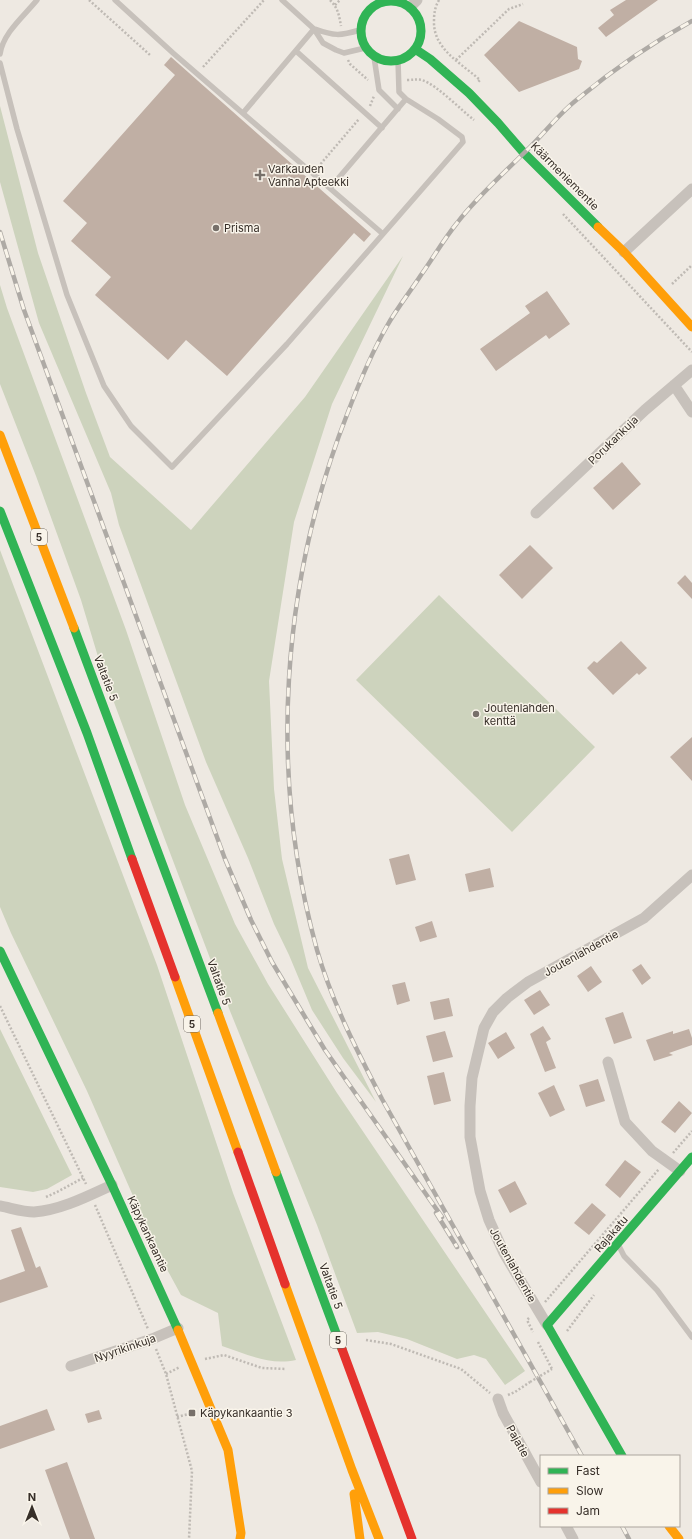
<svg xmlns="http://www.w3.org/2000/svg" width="692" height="1539" font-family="Inter,sans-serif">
<rect width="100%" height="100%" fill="#eee9e2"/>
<path fill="#cdd3bd" d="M0,106L38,253L86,393L110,457L191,530L305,397L403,256L332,404L294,522L269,681L274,789L282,859L308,968L376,1102L343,1058L312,1010L289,955L274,924L248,858L206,762L119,525L111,493L39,323L0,182Z
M0,285L7,308L126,630L185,805L235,924L268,984L337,1093L525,1371L505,1385L486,1359L474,1355L457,1359L407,1339L378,1332L357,1333L317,1225L230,1011L164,837L102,670L81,600L36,476L0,384Z
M0,550L157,965L233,1193L296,1360C269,1366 247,1354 222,1346L218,1313L181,1295L163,1262L155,1246L87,1091L11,933L0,907Z
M439,595L595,747L512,832L356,680Z
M0,1029L72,1175L47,1189L33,1192L0,1187Z"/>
<path fill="#c0afa4" d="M626,0H658L606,37L598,28L614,15L610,10Z
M519,21L577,47L578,59L582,61L579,69L519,92L484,55Z
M171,57L371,234L364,242L354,233L227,376L186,340L168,360L95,295L111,277L71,241L87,223L63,201L175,75L164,65Z
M547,291L570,324L549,339L546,335L496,371L480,349L530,313L525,306Z
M622,462L641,484L613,510L593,488Z
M530,545L553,568L522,599L499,575Z
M685,575L692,583V599L677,583Z
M621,641L647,668L639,675L637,673L613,695L587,668L594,661L597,663Z
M692,737V781L670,757Z
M409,854L416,880L396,885L389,859Z
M490,868L494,887L469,892L465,874Z
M432,921L437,937L420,942L415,927Z
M641,964L651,978L642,985L632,970Z
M591,966L602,982L588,992L577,976Z
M405,982L410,1001L397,1005L392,985Z
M540,990L550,1005L534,1015L524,1000Z
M449,998L453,1016L434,1020L430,1002Z
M623,1012L632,1038L614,1044L605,1018Z
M543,1026L551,1039L546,1042L556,1068L545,1072L530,1034Z
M689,1029L692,1038V1045L669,1053L673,1055L654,1061L646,1040L673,1031V1034Z
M445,1031L453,1057L433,1062L426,1036Z
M506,1032L515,1048L498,1059L488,1043Z
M444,1072L451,1101L434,1105L427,1076Z
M598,1079L605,1101L586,1107L579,1085Z
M554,1085L565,1110L550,1117L538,1093Z
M679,1101L692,1113L675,1133L661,1122Z
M625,1160L641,1172L620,1198L605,1185Z
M515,1181L527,1204L510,1213L498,1190Z
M592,1203L606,1215L589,1235L574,1223Z
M21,1227L36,1268L40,1266L48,1287L0,1303V1280L25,1271L11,1230Z
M47,1409L55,1430L0,1449V1426Z
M99,1410L102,1419L88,1423L85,1414Z
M67,1462L95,1539H70L45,1470Z"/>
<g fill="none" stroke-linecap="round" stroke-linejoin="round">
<path stroke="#bfbab4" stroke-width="2.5" stroke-dasharray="2 2" stroke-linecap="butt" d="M89,0L150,55
M330,0C338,8 339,15 341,26
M439,0C435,7 434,13 434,21C433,49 461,63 480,80L477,83
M335,5L340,0
M348,60L350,64L368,80
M456,60L509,9L523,4
M203,67L264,0
M407,80C413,80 417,79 422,80C437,85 461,110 474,120
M370,106L374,96
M318,167L359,119
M563,214L692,352
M672,284L692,265
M0,1006L86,1184
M673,1153L692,1131
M46,1197L57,1192L83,1178
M95,1205L148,1329
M545,1302L659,1169
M529,1318L527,1320L533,1332
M567,1331L594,1295
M366,1340L391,1344L461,1369L490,1393
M538,1342L552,1369
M156,1349L166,1374L192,1471L189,1539
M205,1359L224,1355L262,1368L286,1369
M166,1374L180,1367
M508,1395L515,1392L530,1382
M177,1417L192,1413"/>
<path stroke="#c7c1bb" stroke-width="5.5" d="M115,0L173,53L383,234L463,142L462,137L438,119L406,99L399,92L398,60
M282,0L314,29L323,43L336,50L344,53L365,48
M315,29C334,36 340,36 360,30
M296,51L382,128
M0,54C3,33 24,16 37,0
M374,57L379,90L398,109
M0,63L17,129L67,295L104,386L131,426L172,467L287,344L383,234
M243,113L314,29
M330,188L406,99
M618,1244L624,1256L657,1290L692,1337"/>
<path stroke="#c7c1bb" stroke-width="11" d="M410,7L417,0
M624,252L692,189
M674,385L692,412
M536,513L645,410L692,370
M608,1062L625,1122L652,1151L680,1171
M0,1206C11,1208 23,1212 34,1212C61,1210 88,1196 112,1185
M547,1325L504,1253L489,1220L480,1191L470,1137V1106L472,1078L484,1028L493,1012L507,998L528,982L644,918L692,875
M71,1366L152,1339L178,1328
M498,1399L503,1413L541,1482
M566,1526L573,1539"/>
<path stroke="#30b455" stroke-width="9" d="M361 31a30 30 0 1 1 60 0a30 30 0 1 1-60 0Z
M415,49L430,59L469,93L498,123L524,153L598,227
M0,511L87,733L132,859
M74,628L218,1013
M0,951L112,1185L178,1330
M276,1172L342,1349
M622,1456L547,1325L692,1157"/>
<path stroke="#ff9f0a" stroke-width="9" d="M598,227L624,252L692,327
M0,435L74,628
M175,977L238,1152
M218,1013L276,1172
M285,1284L352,1470L379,1539
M178,1330L228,1450L241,1533L240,1539
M354,1494L360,1539
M669,1526L679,1539"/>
<path stroke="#e5322d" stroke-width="9" d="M132,859L175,977
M238,1152L285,1284
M342,1349L412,1539"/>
<defs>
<path id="rail" d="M0,232L24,310L225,859L251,920L272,962L305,1017L325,1050L442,1217
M436,1213L457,1247
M582,1456L382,1099C357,1051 332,1002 317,950C268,773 281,582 348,412C359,383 371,354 387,326C397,308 410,292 421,275C433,258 444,239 457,223C477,197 503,174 526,151C544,134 559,113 579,98C614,69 652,43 692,21
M622,1526L629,1539"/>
</defs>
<use href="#rail" stroke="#aeaaa5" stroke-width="4.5"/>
<use href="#rail" stroke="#f9f4ea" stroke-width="3" stroke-dasharray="9" stroke-linecap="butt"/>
<path stroke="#bfbab4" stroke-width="2.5" stroke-dasharray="2 2" stroke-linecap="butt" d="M530,1382L552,1369"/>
</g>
<g fill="#77706a" stroke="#f9f4ea" stroke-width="1.5">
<path d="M258 169h4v4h4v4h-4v4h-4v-4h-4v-4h4z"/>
<circle cx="216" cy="228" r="4"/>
<circle cx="476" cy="714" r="4"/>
<rect x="188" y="1409" width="8" height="8" rx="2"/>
</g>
<g text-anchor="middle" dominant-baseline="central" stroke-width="3" stroke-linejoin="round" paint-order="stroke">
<g fill="#f9f4ea" stroke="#716a63" stroke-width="1">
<rect x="31" y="529" width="16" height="16" rx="3"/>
<rect x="184" y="1016" width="16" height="16" rx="3"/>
<rect x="330" y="1332" width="16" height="16" rx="3"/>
</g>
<g font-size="10" font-weight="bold" fill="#372f29">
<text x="39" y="537">5</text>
<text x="192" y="1024">5</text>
<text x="338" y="1340">5</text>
</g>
<g font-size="11" fill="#372f29" stroke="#f9f4ea" text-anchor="start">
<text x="268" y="169">Varkauden<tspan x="268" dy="13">Vanha Apteekki</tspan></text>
<text x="224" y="228">Prisma</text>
<text x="484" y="708">Joutenlahden<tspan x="484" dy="13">kenttä</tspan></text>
<text x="200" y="1413">Käpykankaantie 3</text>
</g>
<g font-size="11" fill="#372f29" stroke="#f9f4ea">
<text transform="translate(565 176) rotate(45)">Käärmeniementie</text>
<text transform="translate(613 440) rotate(-44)">Porukankuja</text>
<text transform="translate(106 678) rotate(69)">Valtatie 5</text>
<text transform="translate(581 953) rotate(-29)">Joutenlahdentie</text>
<text transform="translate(219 982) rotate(70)">Valtatie 5</text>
<text transform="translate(148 1234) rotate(65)">Käpykankaantie</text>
<text transform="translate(611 1234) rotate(-49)">Rajakatu</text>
<text transform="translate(513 1265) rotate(61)">Joutenlahdentie</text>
<text transform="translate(331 1286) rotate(70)">Valtatie 5</text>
<text transform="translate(125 1348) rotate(-19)">Nyyrikinkuja</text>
<text transform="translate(518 1441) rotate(61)">Pajatie</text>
</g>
</g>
<rect x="540" y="1455" width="140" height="72" fill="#f9f4ea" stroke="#aba59d"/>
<rect x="548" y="1468" width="20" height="6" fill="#30b455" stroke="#aba59d"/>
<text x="576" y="1475" font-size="12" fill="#372f29">Fast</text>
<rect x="548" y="1488" width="20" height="6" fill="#ff9f0a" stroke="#aba59d"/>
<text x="576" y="1495" font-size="12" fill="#372f29">Slow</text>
<rect x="548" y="1508" width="20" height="6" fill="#e5322d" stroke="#aba59d"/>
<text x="576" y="1515" font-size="12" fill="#372f29">Jam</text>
<g transform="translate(32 1507)" stroke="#f9f4ea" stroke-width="3" paint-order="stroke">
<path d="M0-3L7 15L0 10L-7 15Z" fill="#372f29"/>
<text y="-6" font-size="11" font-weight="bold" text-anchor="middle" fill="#372f29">N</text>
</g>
</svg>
